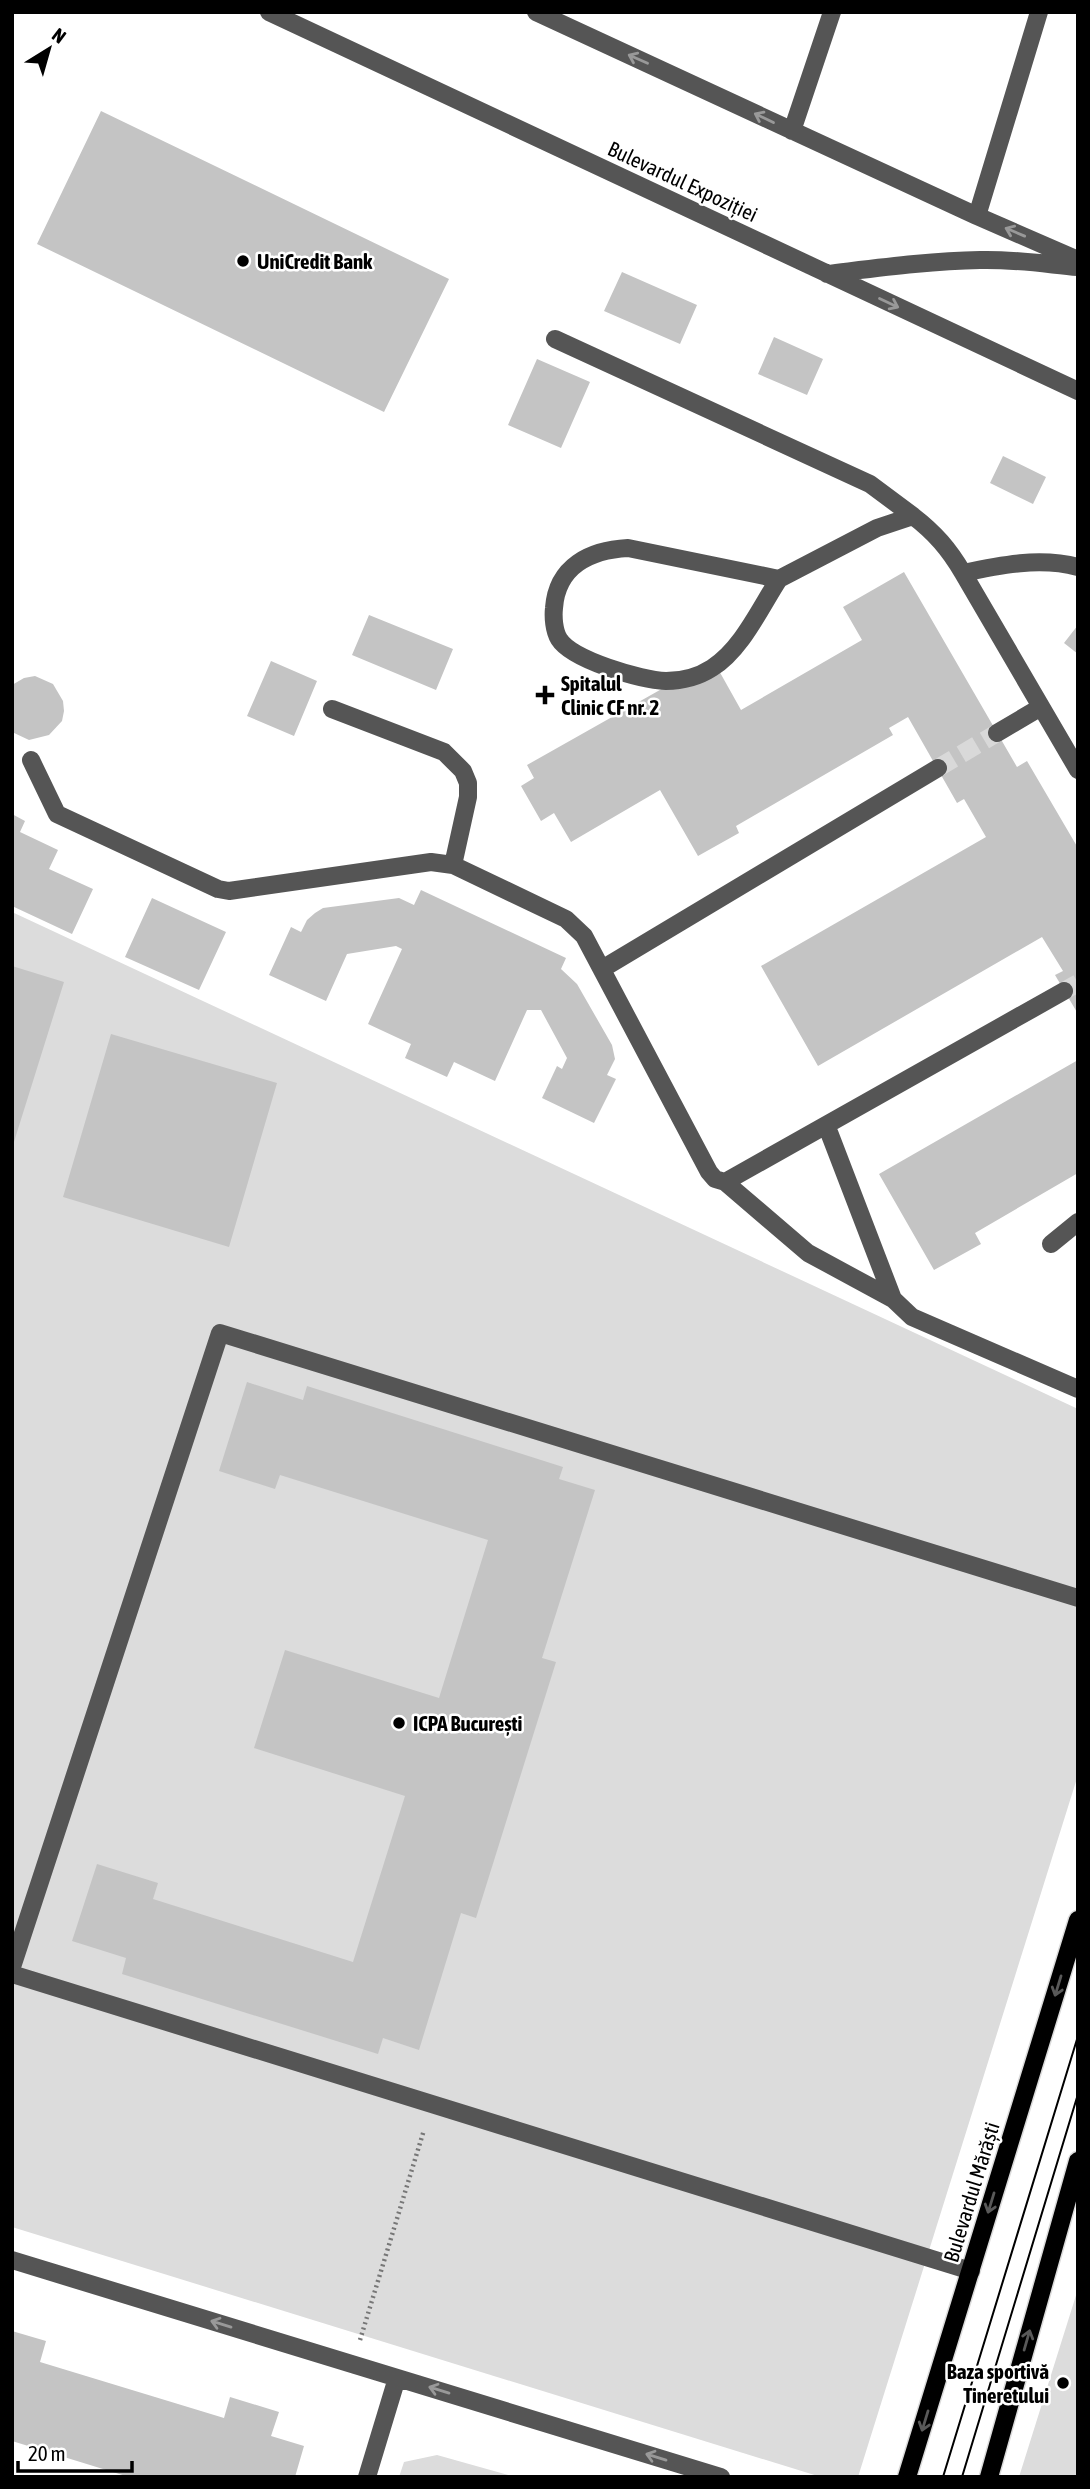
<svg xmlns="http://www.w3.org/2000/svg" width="1090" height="2489" font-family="'Asap Condensed',sans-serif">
<rect width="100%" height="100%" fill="#fff"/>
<path fill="#dcdcdc" d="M12,912L1078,1409V1775L858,2477H821L12,2227Z
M1078,2289V2477H1019Z
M437,2455L515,2477H399L404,2462Z"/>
<path fill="#c4c4c4" d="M101,111L449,279L384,412L37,244Z
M622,272L697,305L680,344L604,311Z
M774,337L823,359L807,395L758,374Z
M537,359L590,382L561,448L508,425Z
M1003,456L1046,477L1033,504L990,483Z
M904,572L1017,767L1027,761L1078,848V1014L1055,975L1063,971L1042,937L818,1066L761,966L986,837L964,799L957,803L908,717L889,728L893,735L736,826L739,833L698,856L660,790L571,842L554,813L541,821L521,786L534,778L527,765L713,660L741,710L862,640L843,607Z
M369,615L453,649L436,690L352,655Z
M1078,625V654L1064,643Z
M271,661L317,681L294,736L247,716Z
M35,676L53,684L63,701L64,711L62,721L49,735L29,740L12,732V685L24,678Z
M12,814L25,821L20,832L58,850L49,869L93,889L72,934L12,906Z
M421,890L566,958L561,969L577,984L612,1045L615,1059L607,1075L616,1079L594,1123L542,1098L557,1066L562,1069L567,1058L541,1010H527L495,1081L454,1062L447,1077L405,1058L411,1044L368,1024L402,949L396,946L347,954L326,1001L269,975L291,927L301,932L307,920L315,913L323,908L399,898L414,905Z
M152,898L226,932L199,990L125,957Z
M12,966L64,982L13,1145H12Z
M111,1034L277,1083L229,1247L63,1197Z
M1078,1060V1173L975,1233L981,1244L934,1270L879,1174Z
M247,1382L303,1400L307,1386L563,1467L559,1479L595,1490L542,1658L556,1662L476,1918L461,1913L419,2050L383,2038L378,2054L122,1974L126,1958L72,1941L97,1864L158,1883L153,1899L353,1962L405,1796L254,1748L285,1650L439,1698L488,1540L280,1475L275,1489L219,1471Z
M12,2331L46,2341L40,2362L224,2418L230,2397L279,2412L271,2436L304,2446L295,2477H129L12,2441Z"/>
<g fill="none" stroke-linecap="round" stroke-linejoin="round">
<path stroke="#d9d9d9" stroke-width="18" stroke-dasharray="18 9" stroke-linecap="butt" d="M938,768L997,733
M1064,991L1078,983"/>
<defs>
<path id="major" d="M907,2477L1078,1920
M989,2477L1078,2161"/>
</defs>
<use href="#major" stroke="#dbdbdb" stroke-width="21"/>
<path stroke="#777" stroke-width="4.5" stroke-dasharray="2 3.5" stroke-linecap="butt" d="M360,2340L424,2130"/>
<path stroke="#555" stroke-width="18" d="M269,12L1078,391
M536,12L977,216L1078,260
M792,131L832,12
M977,216L1039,12
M827,274C878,268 929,261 980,260C1013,259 1045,264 1078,267
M555,339L870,484L913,516
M1078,567C1040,557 1000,565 963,573L1078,770
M779,579C760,608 742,649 712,668C698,677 682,681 666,681C641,680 572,660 559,639C554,631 553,617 554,608C557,566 590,550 628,548L779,579L877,528L913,516C935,533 949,549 963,573
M332,709L444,752L463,771L468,783V797L453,865
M997,733L1041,707
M31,760L57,814L218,889L229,891L431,862L453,865L566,919L584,936L709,1172L715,1179L725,1182L1064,991
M602,969L938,768
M827,1127L893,1299L912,1317L1078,1389
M725,1182L808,1253L893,1299
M1051,1244L1078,1222
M12,1967L220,1333L1078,1598
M12,1974L971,2271
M12,2260L721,2477
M367,2477L397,2378"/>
<use href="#major" stroke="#000" stroke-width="18"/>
<path stroke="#000" stroke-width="2" d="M943,2477L1078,2036
M962,2477L1078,2094"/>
</g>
<defs><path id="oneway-shaft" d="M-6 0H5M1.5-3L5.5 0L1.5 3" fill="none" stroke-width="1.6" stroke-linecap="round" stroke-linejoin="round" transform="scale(1.75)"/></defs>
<g stroke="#999">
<use href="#oneway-shaft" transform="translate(638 59) rotate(-156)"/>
<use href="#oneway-shaft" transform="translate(764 118) rotate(-154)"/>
<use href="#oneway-shaft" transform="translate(1015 232) rotate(-157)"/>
<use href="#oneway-shaft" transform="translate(889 303) rotate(25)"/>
<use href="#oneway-shaft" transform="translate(221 2324) rotate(-163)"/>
<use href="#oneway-shaft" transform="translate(439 2390) rotate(-163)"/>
<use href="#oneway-shaft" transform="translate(656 2457) rotate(-163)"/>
</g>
<g stroke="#595959">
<use href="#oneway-shaft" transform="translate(1058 1986) rotate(107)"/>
<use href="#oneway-shaft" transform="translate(991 2203) rotate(107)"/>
<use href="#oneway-shaft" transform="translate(1027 2340) rotate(-74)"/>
<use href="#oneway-shaft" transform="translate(925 2421) rotate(107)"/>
</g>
<g fill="#000" stroke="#fff" stroke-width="2.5">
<circle cx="243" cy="261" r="7"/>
<path d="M541.5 684.5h7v7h7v7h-7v7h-7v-7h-7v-7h7z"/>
<circle cx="399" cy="1723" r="7"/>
<circle cx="1063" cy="2383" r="7"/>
</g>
<g text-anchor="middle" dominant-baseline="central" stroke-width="5" stroke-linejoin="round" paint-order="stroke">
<g font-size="21" fill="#000" stroke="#fff">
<text transform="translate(683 181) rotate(25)">Bulevardul Expoziției</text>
<text transform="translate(971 2192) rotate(-73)">Bulevardul Mărăști</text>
</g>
<g font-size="21" font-weight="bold" fill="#000" stroke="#fff" text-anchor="start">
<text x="257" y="261">UniCredit Bank</text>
<text x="561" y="683">Spitalul<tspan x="561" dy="24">Clinic CF nr. 2</tspan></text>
<text x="413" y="1723">ICPA București</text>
<text x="1049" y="2371" text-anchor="end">Baza sportivă<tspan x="1049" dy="24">Tineretului</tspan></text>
</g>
</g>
<rect width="1090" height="2489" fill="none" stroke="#000000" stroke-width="28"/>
<g transform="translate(49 49) rotate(37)" stroke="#ffffff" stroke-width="5" paint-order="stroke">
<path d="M0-5L12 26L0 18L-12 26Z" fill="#000000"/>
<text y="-10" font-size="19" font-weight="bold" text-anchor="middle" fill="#000000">N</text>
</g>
<path d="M18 2461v10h114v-10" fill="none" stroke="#000000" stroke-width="3.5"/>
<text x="28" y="2461" font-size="21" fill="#000000" stroke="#ffffff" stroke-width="5" paint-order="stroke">20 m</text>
</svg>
